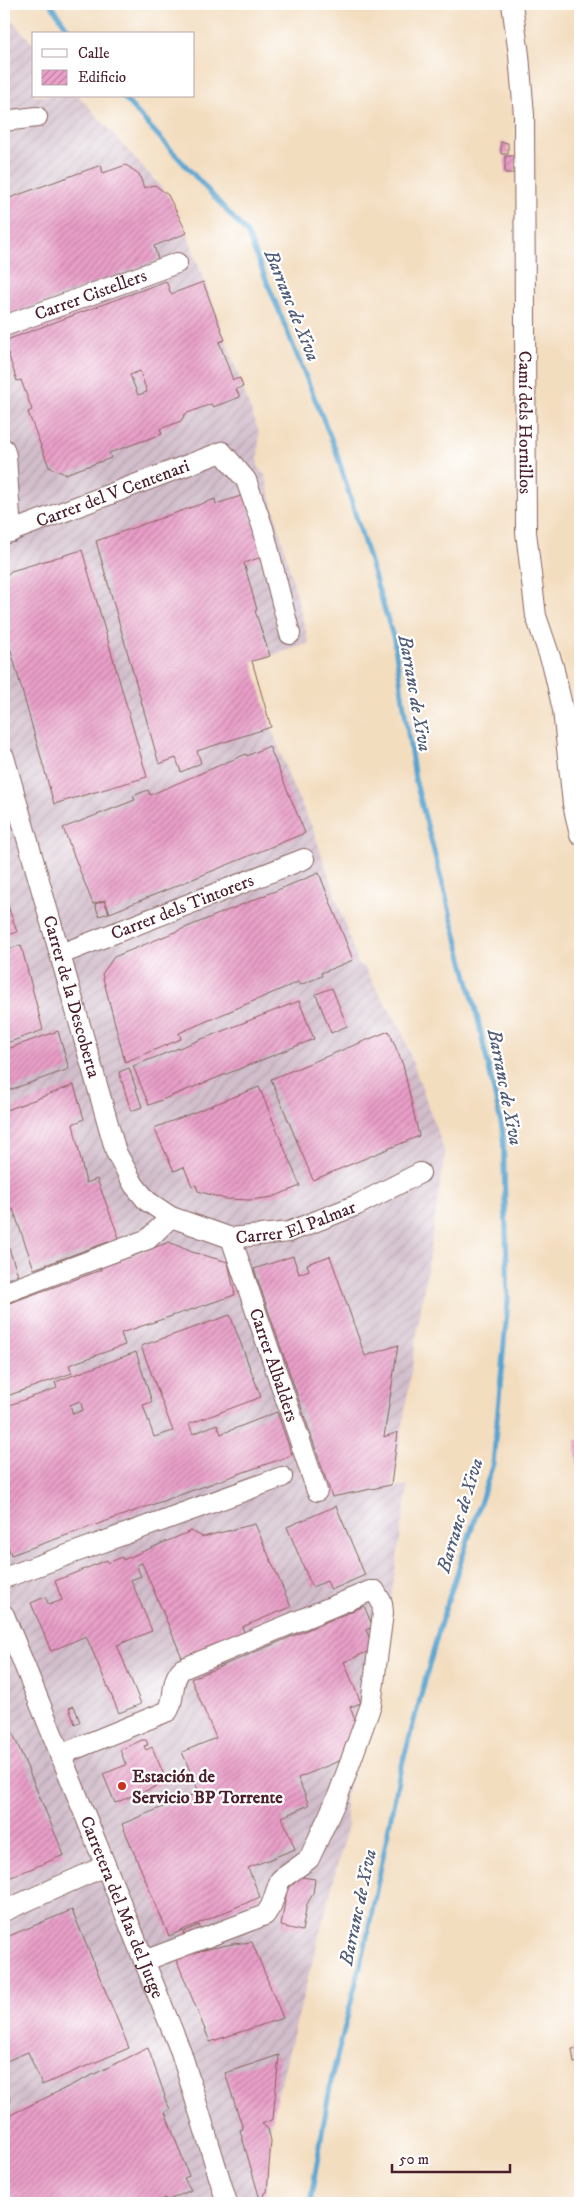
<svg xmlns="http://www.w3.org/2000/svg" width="584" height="2207" viewBox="0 0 584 2207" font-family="'IM FELL DW Pica',serif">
<defs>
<pattern id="industrial-furrows" width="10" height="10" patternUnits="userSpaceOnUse" patternTransform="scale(1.25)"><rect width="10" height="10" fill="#d1bdcb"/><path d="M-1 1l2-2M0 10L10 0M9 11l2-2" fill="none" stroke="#b5a2ae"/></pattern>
<pattern id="building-hatch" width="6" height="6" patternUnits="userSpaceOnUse" patternTransform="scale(1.25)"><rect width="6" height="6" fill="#e99fc8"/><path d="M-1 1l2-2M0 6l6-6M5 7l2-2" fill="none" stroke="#bf81a3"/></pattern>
</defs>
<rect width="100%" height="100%" fill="#fff"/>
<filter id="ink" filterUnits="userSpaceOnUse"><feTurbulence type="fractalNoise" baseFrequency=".02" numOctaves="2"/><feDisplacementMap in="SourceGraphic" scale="10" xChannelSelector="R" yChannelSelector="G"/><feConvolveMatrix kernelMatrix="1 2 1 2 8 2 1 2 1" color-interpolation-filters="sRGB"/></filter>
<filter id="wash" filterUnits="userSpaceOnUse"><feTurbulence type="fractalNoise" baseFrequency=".0096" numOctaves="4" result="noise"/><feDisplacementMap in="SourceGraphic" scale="20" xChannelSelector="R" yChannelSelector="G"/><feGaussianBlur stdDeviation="1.12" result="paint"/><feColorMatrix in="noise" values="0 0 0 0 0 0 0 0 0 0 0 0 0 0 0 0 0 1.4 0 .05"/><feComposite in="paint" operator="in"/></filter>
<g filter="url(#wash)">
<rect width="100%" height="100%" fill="#f3ddbf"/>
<path fill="url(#industrial-furrows)" d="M4,11l30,34v51h45l89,99 19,38 72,200 -1,33 7,9 44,168 -57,19 19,65 21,58 21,44 46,137h4l38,63 44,124 -52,335 15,-3 -33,221 -31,94 4,25 -84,322 -5,56h-255z"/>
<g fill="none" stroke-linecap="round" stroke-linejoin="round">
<g stroke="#58a4d0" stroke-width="5">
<path d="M51,4l20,30"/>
<path d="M122,96l125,137 88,215 59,192 21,139 61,232 27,121 5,168 -15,164 -52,158 -42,154 -34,171 -34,134 -21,122"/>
</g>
</g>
<g id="blocks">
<g fill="url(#building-hatch)" fill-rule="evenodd">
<path d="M501,142l7,1v11h-7z"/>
<path d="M505,156h11l-1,17h-10z"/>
<path d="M101,165l2,8 23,-8 13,9 5,14 11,-3 13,10 19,38 -33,13 4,13 -154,57v-116z"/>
<path d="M166,281l5,13 32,-12 22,58 -6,2 14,38 7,-2 3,9 -7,2 4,8 -27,10 -2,-3 -26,10 -4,7 -21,8 2,5 -53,19 2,5 -46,16 -16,-7 -21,-55 4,-2 -11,-30 -4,1 -13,-40zM140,371l7,21 -9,3 -8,-20z"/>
<path d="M244,495l18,62 -18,6 13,47 -2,1 15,45 -18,5 19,66 -74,24 4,12 -20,9 -5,-14 -17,6 -63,-223 119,-42 1,5z"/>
<path d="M82,550l65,227 -93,27 -50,-178v-48l7,-7z"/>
<path d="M269,746l36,87 -195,80 -5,-13 -12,4 -30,-76 72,-28 -2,-4 15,-6 2,5 96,-41 1,2z"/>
<path d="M319,873l34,87 -32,13 1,3 -22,9 -2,-3 -119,51 2,6 -56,23 -23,-88 12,-17z"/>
<path d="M4,894l13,38 -13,5z"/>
<path d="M104,901l5,12 -10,3 -4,-12z"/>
<path d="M21,945l22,85 -39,14v-93z"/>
<path d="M332,988l15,38 -16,7 -15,-39z"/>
<path d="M299,1001l15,38 -165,66 -16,-39z"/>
<path d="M58,1031l11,38 -65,23v-42z"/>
<path d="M389,1031l14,34 16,71 -106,44 -42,-101z"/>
<path d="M129,1068l13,39 -11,4 -12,-39z"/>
<path d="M74,1085l10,34 -11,5 13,59 11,-4 22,59 -85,31 -21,-60 -9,3v-101z"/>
<path d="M259,1087l41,99 -27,11 -23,3 -25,-1 -27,-8 -2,-6 -4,1 -8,-19 -10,4 -20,-43z"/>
<path d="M4,1234l14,41 -14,5z"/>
<path d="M169,1242l23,10 36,10 7,33 -114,38 4,12 -56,20 3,8 -68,24v-92l97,-35 -1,-2z"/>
<path d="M293,1256l6,18 10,-4 -2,-6 23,-8 35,100 33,-11 -14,92 14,-5 -7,53 -59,12 -78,-228z"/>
<path d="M230,1315l31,82 -72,27 4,10 24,-10 4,10 56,-22 15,43 -281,100 -7,-20v-128l53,-19 -2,-6 81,-30 16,50 -9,3 11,32 19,-6 -32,-85zM80,1401l3,9 -10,4 -3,-9z"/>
<path d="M576,1440h4v26h-3z"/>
<path d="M336,1506l29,69 -34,15 -4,-9 -15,6 -25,-60z"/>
<path d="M255,1524l36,83 -49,20 4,9 -62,26 -42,-99 -6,2 5,11 -10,4 21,51 -35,14 24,59 -22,9 -33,-77 -35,15 -20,-48 14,-6 4,8 13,-5 -7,-19 52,-21 1,3 14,-6 1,3 68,-29 12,6z"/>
<path d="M364,1606l9,21 -7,3 8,19 -30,13 17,41 -11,4 9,24 -8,25 -53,22 11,27 -27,12 13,32 -47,19 12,29 -91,39 -47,-112 77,-32 -17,-40 34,-14 -25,-59z"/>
<path d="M74,1706l6,16 -5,2 -6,-16z"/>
<path d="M4,1712l60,143 -60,25z"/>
<path d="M142,1740h4l2,5 -4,1 2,4 6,-3 15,35 -52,21 -12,-29 23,-9 -6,-15z"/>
<path d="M295,1876l20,3 -2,15 -6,10 -5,27 -21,-5 7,-43 6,1z"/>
<path d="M72,1910l57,138 -87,37 -14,-33 -24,10v-124z"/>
<path d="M199,1925l2,5 -16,7 -2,-5z"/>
<path d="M252,1942l31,76 -73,24 -35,-86 57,-12z"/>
<path d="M148,2048l17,48 -1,1 6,12 -5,3 24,64 -5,2 7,12 -24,11 -2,-3 -11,5h-150v-85z"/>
<path d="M580,2048v14l-6,1 -2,-14z"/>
<path d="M279,2055l-6,64 -11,5 6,5 3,12 -4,51 -2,1 -2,10h-2l-21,-73 3,-1 -18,-56z"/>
<path d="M4,2084l7,18 -7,3z"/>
</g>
</g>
</g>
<g filter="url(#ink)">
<use href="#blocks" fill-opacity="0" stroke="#85625f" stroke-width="1"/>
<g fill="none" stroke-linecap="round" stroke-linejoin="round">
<defs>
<g id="minor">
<path id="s1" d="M512,4l7,51 5,60 2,417 10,84 17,50 10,44 10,94 7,31"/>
<path d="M4,121l33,-4"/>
<path id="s2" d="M4,326l173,-63"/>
<path d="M4,449l2,7 5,76"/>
<path id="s3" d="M4,534l218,-82 24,28 17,48 27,106"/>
<path id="s4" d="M4,757l112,395 18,33 13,16 24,16"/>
<path id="s5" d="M61,954l243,-95"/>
<path id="s6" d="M231,1238l86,253"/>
<path id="s7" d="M4,1293l144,-54 23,-22 60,21 58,-6 68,-27 63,-32"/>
<path d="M4,1578l278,-101"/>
<path id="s8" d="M4,1615l177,437 46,151"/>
<path d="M60,1755l108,-44c8,-13 2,-31 14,-42l188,-78h5l7,12 1,10 -12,92 -33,91 -29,63 -29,21 -9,26 -6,9 -121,46"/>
<path d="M4,1911l101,-45"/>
</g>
</defs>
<use href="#minor" stroke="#85625f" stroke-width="22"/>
<use href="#minor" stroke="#fff" stroke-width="20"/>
</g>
</g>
<circle fill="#c8321e" stroke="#fff" stroke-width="2" cx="122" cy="1786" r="5"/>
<g text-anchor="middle" stroke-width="4.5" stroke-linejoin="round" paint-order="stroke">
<g font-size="18" fill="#4a1f2b" stroke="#fff">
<text dy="6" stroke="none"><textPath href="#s2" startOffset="92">Carrer Cistellers</textPath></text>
<text dy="6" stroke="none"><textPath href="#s1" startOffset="419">Camí dels Hornillos</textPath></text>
<text dy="6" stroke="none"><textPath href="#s3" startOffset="116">Carrer del V Centenari</textPath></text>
<text dy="6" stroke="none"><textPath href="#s5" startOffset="130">Carrer dels Tintorers</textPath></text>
<text dy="6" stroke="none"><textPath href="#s4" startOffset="249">Carrer de la Descoberta</textPath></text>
<text dy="6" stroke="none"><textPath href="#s7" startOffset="316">Carrer El Palmar</textPath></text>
<text dy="6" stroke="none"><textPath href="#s6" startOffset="134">Carrer Albalders</textPath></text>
<text dy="6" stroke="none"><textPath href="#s8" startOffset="315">Carretera del Mas del Jutge</textPath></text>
</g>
<g font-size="18" font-weight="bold" fill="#4a1f2b" stroke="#fff" text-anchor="start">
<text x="132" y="1782">Estación de<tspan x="132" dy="21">Servicio BP Torrente</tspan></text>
</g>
<g font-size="19" font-style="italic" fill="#505b75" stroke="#fff">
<text transform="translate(293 305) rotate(68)" y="7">Barranc de Xiva</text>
<text transform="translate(416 693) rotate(80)" y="7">Barranc de Xiva</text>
<text transform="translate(506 1087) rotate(79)" y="7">Barranc de Xiva</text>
<text transform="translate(459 1515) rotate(-73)" y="7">Barranc de Xiva</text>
<text transform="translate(357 1907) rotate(-78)" y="7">Barranc de Xiva</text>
</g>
</g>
<rect width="584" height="2207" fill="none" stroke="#fff" stroke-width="20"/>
<rect x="32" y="32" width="162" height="65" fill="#ffffff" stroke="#b7a5aa"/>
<rect x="42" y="49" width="25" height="8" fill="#ffffff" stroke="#b7a5aa"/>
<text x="78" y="58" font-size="15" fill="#4a1f2b">Calle</text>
<rect x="42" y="70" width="25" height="15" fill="url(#building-hatch)" stroke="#b7a5aa"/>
<text x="78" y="82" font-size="15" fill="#4a1f2b">Edificio</text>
<path d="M392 2164v8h118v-8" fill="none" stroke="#4a1f2b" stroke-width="2.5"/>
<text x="399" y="2164" font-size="15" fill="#4a1f2b" stroke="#ffffff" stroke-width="4" paint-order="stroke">50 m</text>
</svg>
